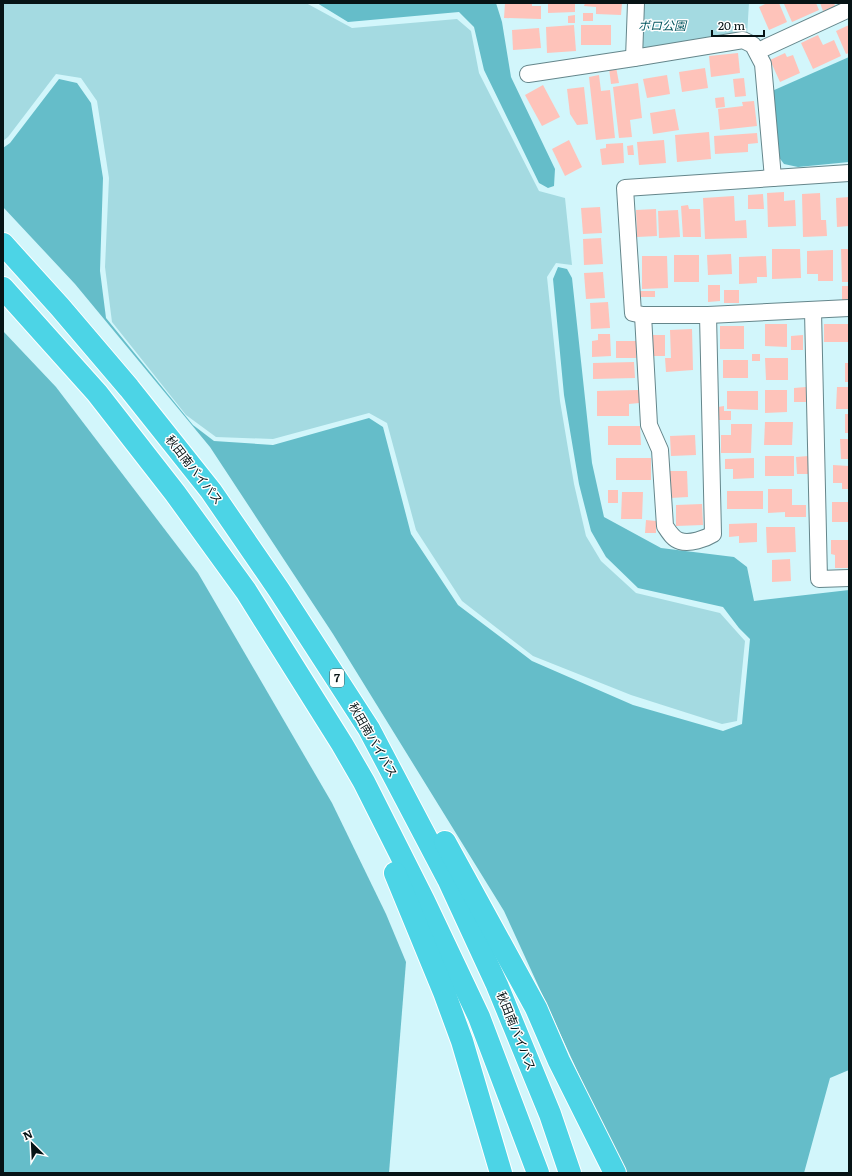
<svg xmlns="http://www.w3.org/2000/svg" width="852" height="1176" viewBox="0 0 852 1176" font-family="Literata,'Noto Sans JP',serif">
<rect width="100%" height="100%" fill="#d2f6fb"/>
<g fill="#a4dae1">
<path d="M3,3h303l46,25 105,-9 14,12 8,42 60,118 26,7 7,67 -16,-2 -9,14 13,124 14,83 12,52 15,25 35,32 84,20 25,28 -8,80 -15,3 -91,-29 -98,-39 -71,-55 -46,-71 -29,-107 -18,-10 -96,26 -57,-2 -30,-22 -74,-93 -7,-55 4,-89 -12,-77 -16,-23 -25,-4 -48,63 -5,4z"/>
<path d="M639,3h110l-2,33 -102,15 -7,-7z"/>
</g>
<g fill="#65bdc9">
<path d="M317,3h179l6,19 9,55 44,92 -1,17 -6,2 -9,-5 -55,-113 -10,-43 -15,-15 -111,10z"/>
<path d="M849,57v105l-51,5 -14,-3 -6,-8 -6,-65z"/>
<path d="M59,79l18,4 14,20 12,75 -3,93 6,47 87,107 21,16 59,4 96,-27 14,9 28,107 47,71 74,56 101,44 90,26 19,-7 8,-85 -11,-11 -16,-21 -85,-19 -32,-31 -15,-26 -12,-47 -15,-89 -11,-116 5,-12 9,2 5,9 20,185 12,54 57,31 73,9 13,10 7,34 95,-11v480l-19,8 -26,95h-180l-120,-262 -171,-277 -123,-187 -135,-163 -72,-77v-59l7,-5z"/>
<path d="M3,331l53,56 142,186 134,230 54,111 20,48 -17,211h-386z"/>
</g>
<g fill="#fec3ba">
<path d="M505,3h27v3h9v13l-37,-1z"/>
<path d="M548,3h27v9l-27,1z"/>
<path d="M585,3h37l-1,12 -25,-1v-7l-12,-1z"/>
<path d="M767,3h12l8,19 -18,8 -10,-23z"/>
<path d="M786,3h30l3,7 -27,12 -8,-18z"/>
<path d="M820,3h14l1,3 -12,5z"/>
<rect x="583" y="13" width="10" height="8"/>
<path d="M575,15v8h-7v-7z"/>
<path d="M574,25l2,26 -29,2 -1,-26z"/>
<rect x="581" y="25" width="30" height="20"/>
<path d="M849,25v28l-3,1 -10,-23z"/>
<path d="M539,28l2,20 -28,2 -1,-20z"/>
<path d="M818,35l5,10 11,-5 7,16 -28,13 -12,-26z"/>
<path d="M738,53l2,20 -29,4 -2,-21z"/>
<path d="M785,53l2,4 6,-2 7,18 -20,9 -10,-22z"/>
<path d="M616,67l3,16 -8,1 -2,-16z"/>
<path d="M705,68l3,20 -26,4 -3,-20z"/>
<path d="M599,75l2,16 9,-1 5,48 -19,2 -7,-63z"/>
<path d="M667,75l3,19 -23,4 -4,-19z"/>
<path d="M744,78l2,18 -11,1 -2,-18z"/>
<path d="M638,83l4,35 -12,2 2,17 -13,1 -6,-51z"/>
<path d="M543,85l17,32 -18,9 -17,-31z"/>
<path d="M584,87l4,37 -11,1 -7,-11 -3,-25z"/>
<path d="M724,97l1,10 -9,1 -1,-10z"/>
<path d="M754,101l3,25 -37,4 -2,-21 25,-3 -1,-4z"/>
<path d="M675,109l4,21 -26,4 -3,-21z"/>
<path d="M709,132l2,27 -34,3 -2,-27z"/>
<path d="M757,133l1,10 -10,1v8l-33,2 -1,-18z"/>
<path d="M569,140l13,27 -17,9 -13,-27z"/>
<path d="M664,140l2,23 -27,2 -2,-23z"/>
<path d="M623,143l1,20 -22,2 -2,-16 6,-1v-4z"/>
<path d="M633,145l1,10h-6l-1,-9z"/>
<path d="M784,192v9l11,-1 1,26 -28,1 -1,-34z"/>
<path d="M820,193l1,27h5l1,16 -24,1 -1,-43z"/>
<path d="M763,194l1,15h-16v-14z"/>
<path d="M734,196l1,25 11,-1 1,18 -42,1 -2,-41z"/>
<path d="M849,197v29l-12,1 -1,-29z"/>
<path d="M688,205l1,4h11l1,28h-18l-2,-31z"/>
<path d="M600,207l2,26 -19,1 -2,-26z"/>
<path d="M656,209l1,27 -20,1 -1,-27z"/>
<path d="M678,210l2,27 -21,1 -1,-27z"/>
<path d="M601,238l2,26 -19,1 -1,-26z"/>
<path d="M772,249h28l1,29 -29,1z"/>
<path d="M841,249h8v33h-7z"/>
<path d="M833,250v31h-15v-7h-11v-23z"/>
<path d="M731,254l1,20 -24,1 -1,-20z"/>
<rect x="674" y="255" width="25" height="27"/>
<path d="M642,256h25l1,32 -26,1z"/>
<path d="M766,256l1,21h-10v6l-18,1v-27z"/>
<path d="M603,272l2,26 -19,1 -2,-26z"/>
<path d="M708,285h12v16l-12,1z"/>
<rect x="842" y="286" width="7" height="14"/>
<rect x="724" y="290" width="15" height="13"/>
<rect x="640" y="291" width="15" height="6"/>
<path d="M608,302l2,26 -19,1 -1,-26z"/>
<path d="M765,324h22v23l-22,-1z"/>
<rect x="824" y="324" width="25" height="18"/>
<rect x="720" y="326" width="24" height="23"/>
<path d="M692,329l1,41 -27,2 -1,-14h6l-1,-28z"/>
<path d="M598,334h12l1,22 -19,1v-16l6,-1z"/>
<rect x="652" y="335" width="13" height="21"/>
<path d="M803,335v15h-12v-14z"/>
<rect x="616" y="341" width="20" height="17"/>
<rect x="752" y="354" width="8" height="7"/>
<path d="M765,358h23v22h-22z"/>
<rect x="723" y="360" width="25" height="18"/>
<path d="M634,362l1,16 -42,1v-16z"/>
<rect x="845" y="363" width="4" height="19"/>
<path d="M806,387v15h-12v-14z"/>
<path d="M837,387h12v22h-13z"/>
<path d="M639,390v13l-10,1v12h-32v-25z"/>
<path d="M765,390h22v22l-22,1z"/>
<path d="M727,391h31v19l-31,-1z"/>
<path d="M724,406v5h7v9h-13v-13z"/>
<rect x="845" y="414" width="4" height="19"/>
<path d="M765,422h28l-1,23h-28z"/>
<path d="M731,424h21l-1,29h-30v-18h10z"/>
<path d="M608,426h32l1,19h-33z"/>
<path d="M695,435l1,20 -25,1 -1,-20z"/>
<path d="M840,439h9v20h-8z"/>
<rect x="765" y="456" width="29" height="20"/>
<path d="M808,456v18h-11l-1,-17z"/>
<rect x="616" y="458" width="35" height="22"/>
<path d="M754,458v20l-21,1v-10h-8v-10z"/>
<path d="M833,465l16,1v23h-7v-6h-9z"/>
<path d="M670,471h17l1,26 -18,1z"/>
<path d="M768,489h24v16h14v12h-21v-5l-17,1z"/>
<rect x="608" y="490" width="10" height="13"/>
<rect x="727" y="491" width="36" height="18"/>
<path d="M622,492h21l-1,27h-21z"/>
<rect x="832" y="502" width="17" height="20"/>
<path d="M702,504l1,21 -27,1v-21z"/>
<path d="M646,520l10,1v12h-11z"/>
<path d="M757,523v19l-18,1v-7l-10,1v-13z"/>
<path d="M766,527h29l1,25 -29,1z"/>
<path d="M831,540h18v28h-14v-13l-4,-1z"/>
<path d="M790,559l1,22 -19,1v-22z"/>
</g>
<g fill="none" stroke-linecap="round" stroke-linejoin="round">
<defs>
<g id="street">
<path d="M636,3l-2,55 109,-18 10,5 10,19 10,114"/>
<path d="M758,51l91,-42"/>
<path d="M528,74l106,-16"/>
<path d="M849,173l-224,15 8,125 10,2h65l141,-7"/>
<path d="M813,311l6,268 30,-1"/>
<path d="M643,315l6,110 11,25 5,76c4,6 8,13 15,15 10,3 25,-2 33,-7l-5,-219"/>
</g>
<g id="highway">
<path d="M3,244l57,63 69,81 82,103 68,99 90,139 79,150 49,106 53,129 20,59"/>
<path d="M3,288l94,105 78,100 71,98 96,153 22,38 60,119 55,116 59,156"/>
<path d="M445,842l91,166 23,53 56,112"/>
<path d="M395,873l49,119 18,49 39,132"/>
</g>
</defs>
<use href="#street" stroke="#65868b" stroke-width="18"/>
<use href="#highway" stroke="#fff" stroke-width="24"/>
<use href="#street" stroke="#fff" stroke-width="16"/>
<use href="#highway" stroke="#4cd4e6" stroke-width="22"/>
</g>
<g text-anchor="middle" stroke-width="3" stroke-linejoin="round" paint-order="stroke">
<rect fill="#fff" stroke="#515a5b" stroke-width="1" x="330" y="669" width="14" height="18" rx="3"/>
<g font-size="11" font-weight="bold" fill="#061315">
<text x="337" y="682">7</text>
</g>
<g font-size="12" font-style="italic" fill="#055760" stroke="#fff">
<text x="662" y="30">ボロ公園</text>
</g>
<g font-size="12" fill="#061315" stroke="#fff">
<text transform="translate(194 470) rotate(52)" y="4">秋田南バイパス</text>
<text transform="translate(373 740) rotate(60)" y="4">秋田南バイパス</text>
<text transform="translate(516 1031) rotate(68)" y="4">秋田南バイパス</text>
</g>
</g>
<rect width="852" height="1176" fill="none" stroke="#061315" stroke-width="8"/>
<g transform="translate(32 1144) rotate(336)" stroke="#ffffff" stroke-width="3" paint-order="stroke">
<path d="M0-3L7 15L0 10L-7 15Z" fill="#061315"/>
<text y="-6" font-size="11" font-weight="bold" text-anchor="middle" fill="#061315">N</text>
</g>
<path d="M712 30v6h52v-6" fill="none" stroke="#061315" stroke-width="2"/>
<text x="718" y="30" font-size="12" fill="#061315" stroke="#ffffff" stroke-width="3" paint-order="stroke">20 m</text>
</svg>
